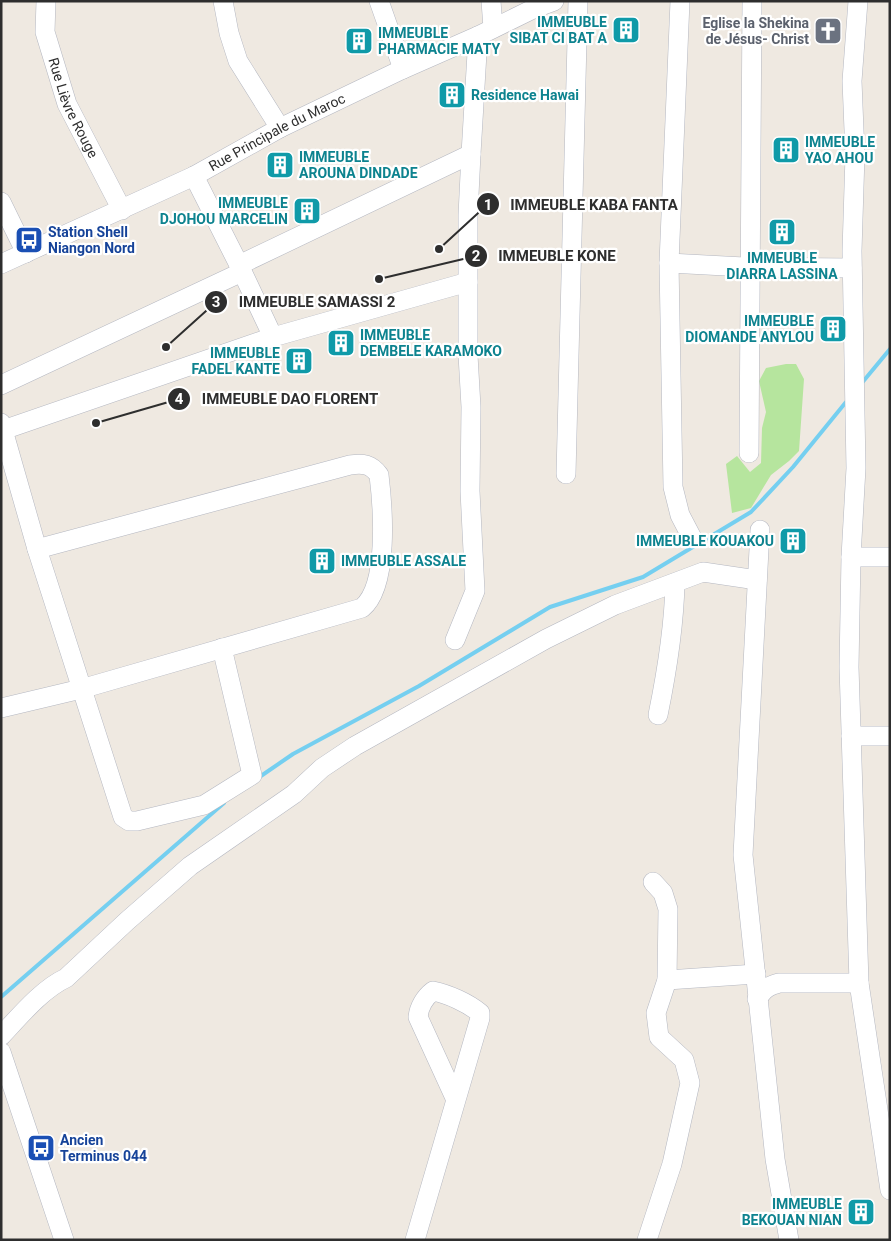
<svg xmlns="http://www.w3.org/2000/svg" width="891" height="1241" viewBox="0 0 891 1241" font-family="Roboto,sans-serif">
<rect width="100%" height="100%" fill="#efe9e1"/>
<path fill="#b6e59e" d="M786,364h10l8,15 -5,72 -10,10 -18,14 -20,33 -19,5 -6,-49 11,-8 13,16 11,-9 1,-35 4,-16 -7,-31 7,-13z"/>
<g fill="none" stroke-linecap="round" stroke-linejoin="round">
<g stroke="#75cff0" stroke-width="4">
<path d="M861,384l29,-35"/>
<path d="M258,778l35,-24 126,-68 131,-79 93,-30 108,-65 42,-45 53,-65"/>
<path d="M1,997l223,-194"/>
</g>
<defs>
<g id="minor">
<path id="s1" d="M46,1l-1,31 22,72 55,106"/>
<path d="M223,1l6,32 9,28 42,67"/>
<path d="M379,1l24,68"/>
<path d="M491,1l2,27"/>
<path d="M680,1l-11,262 4,224 7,28 12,23"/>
<path d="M1,202l25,51"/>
<path d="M669,263l75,4 108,1"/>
<path id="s2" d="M1,264l193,-88 86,-48 123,-59 75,-33 57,-28 19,-7"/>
<path d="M239,265l232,-111 7,-118"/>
<path d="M273,337l195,-55"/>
<path d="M1,385l241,-113"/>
<path d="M1,423l36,126 86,268 6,4h8l67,-16 48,-30 -30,-127"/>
<path d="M3,430l270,-93 -34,-72 -45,-89"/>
<path d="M749,453l3,-452"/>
<path d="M566,474l12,-473"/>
<path d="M760,530l-17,325 32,304 14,81"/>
<path d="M851,557h39"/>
<path d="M455,640l20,-49 -5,-100 1,-84 -3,-52v-140l3,-61"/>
<path d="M1,708l80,-19 281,-81c27,-22 21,-100 17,-133 -8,-11 -16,-12 -29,-10l-313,84"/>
<path d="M658,715c9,-44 16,-87 17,-132"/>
<path d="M851,736h39"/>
<path d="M667,980l89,-6"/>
<path d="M859,983l31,207"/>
<path d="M757,999c7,-10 11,-13 22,-16h80l-10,-316 2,-110 5,-89 -4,-217 3,-96 -3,-74 6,-80"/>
<path d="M1,1036c18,-19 41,-47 65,-58l61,-57 63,-55 104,-72 28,-26 33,-22 191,-107 69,-34 88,-33 54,8"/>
<path d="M1,1052l63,188"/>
<path d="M415,1240l65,-222v-5c-12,-10 -32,-19 -47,-22 -8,6 -14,16 -15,26l38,83"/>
<path d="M647,1240l25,-76 18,-81 -6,-23 -25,-23 -3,-24 11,-33 1,-71 -5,-16 -10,-11"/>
</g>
</defs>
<use href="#minor" stroke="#b4b7c1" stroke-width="20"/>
<use href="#minor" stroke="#fff" stroke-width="19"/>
</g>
<defs>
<symbol id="building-square" viewBox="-11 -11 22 22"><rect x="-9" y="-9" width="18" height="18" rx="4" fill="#0f9aa8" stroke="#fff"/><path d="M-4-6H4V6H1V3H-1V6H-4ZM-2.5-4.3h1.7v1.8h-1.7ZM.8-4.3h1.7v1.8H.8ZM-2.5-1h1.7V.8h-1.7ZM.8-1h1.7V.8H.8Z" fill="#fff"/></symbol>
<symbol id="church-square" viewBox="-11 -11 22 22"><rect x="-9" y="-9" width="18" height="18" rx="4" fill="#6b7280" stroke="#fff"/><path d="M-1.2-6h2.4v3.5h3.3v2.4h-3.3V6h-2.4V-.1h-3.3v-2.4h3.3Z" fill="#fff"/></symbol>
<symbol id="bus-square" viewBox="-11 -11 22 22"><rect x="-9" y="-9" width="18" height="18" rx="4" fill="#1a4fb4" stroke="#fff"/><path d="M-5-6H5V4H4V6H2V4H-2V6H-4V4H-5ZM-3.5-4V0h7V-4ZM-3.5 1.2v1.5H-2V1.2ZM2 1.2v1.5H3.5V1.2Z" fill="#fff"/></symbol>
</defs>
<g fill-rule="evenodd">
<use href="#building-square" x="610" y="14" width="32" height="32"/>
<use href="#church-square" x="812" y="15" width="32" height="32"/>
<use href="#building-square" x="343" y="25" width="32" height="32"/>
<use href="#building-square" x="436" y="79" width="32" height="32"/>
<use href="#building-square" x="770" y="134" width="32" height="32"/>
<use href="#building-square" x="264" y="149" width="32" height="32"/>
<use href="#building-square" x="291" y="195" width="32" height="32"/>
<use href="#building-square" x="766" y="216" width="32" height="32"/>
<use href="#bus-square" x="13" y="224" width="32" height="32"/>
<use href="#building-square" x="817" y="313" width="32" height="32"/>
<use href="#building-square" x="325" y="327" width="32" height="32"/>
<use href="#building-square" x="283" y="345" width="32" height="32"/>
<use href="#building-square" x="777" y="525" width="32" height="32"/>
<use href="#building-square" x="306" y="545" width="32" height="32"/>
<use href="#bus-square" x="25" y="1132" width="32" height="32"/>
<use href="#building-square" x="845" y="1196" width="32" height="32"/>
</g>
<g text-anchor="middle" stroke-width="4.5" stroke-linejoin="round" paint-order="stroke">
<g font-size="14" font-weight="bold" fill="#0d838f" stroke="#fff" text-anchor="end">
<text x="607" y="27">IMMEUBLE<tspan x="607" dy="16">SIBAT CI BAT A</tspan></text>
<text x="378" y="38" text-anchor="start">IMMEUBLE<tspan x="378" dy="16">PHARMACIE MATY</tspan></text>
<text x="471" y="100" text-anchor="start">Residence Hawai</text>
<text x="805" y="147" text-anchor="start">IMMEUBLE<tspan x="805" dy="16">YAO AHOU</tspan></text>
<text x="299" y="162" text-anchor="start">IMMEUBLE<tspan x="299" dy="16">AROUNA DINDADE</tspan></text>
<text x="288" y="208">IMMEUBLE<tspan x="288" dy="16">DJOHOU MARCELIN</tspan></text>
<text x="782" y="263" text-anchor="middle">IMMEUBLE<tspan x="782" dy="16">DIARRA LASSINA</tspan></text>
<text x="814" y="326">IMMEUBLE<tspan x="814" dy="16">DIOMANDE ANYLOU</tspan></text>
<text x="360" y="340" text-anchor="start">IMMEUBLE<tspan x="360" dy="16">DEMBELE KARAMOKO</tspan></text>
<text x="280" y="358">IMMEUBLE<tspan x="280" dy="16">FADEL KANTE</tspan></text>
<text x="774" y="546">IMMEUBLE KOUAKOU</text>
<text x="341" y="566" text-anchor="start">IMMEUBLE ASSALE</text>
<text x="842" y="1209">IMMEUBLE<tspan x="842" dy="16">BEKOUAN NIAN</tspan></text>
</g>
<g font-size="14" font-weight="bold" fill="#5b616d" stroke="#fff" text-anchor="end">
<text x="809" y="28">Eglise la Shekina<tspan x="809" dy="16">de Jésus- Christ</tspan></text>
</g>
<g font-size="14" fill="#2e2e2e" stroke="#fff">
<text dy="5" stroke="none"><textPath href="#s1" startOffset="112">Rue Lièvre Rouge</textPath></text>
<text dy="5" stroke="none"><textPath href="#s2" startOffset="306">Rue Principale du Maroc</textPath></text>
</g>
<g font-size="14" font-weight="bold" fill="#164399" stroke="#fff" text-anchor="start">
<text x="48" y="237">Station Shell<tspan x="48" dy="16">Niangon Nord</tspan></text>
<text x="60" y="1145">Ancien<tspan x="60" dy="16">Terminus 044</tspan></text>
</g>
</g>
<path fill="none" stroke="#2e2e2e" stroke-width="2" d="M439 249L488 204M379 279L476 256M166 347L216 302M96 423L179 399"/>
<g fill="#2e2e2e" stroke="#fff" stroke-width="2">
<circle cx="439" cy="249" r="5"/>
<circle cx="379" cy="279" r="5"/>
<circle cx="166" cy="347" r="5"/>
<circle cx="96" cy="423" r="5"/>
<circle cx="488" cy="204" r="12"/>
<circle cx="476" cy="256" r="12"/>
<circle cx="216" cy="302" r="12"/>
<circle cx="179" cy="399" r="12"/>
</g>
<g font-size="15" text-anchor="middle" font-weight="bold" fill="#fff">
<text x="488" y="210">1</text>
<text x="476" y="261">2</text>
<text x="216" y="307">3</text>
<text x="179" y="404">4</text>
</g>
<g font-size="15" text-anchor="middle" font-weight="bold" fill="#2e2e2e" stroke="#fff" stroke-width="4.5" stroke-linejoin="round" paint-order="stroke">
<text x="594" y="210">IMMEUBLE KABA FANTA</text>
<text x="557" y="261">IMMEUBLE KONE</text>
<text x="317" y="307">IMMEUBLE SAMASSI 2</text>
<text x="290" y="404">IMMEUBLE DAO FLORENT</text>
</g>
<rect width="891" height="1241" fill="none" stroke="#2e2e2e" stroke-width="5"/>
</svg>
